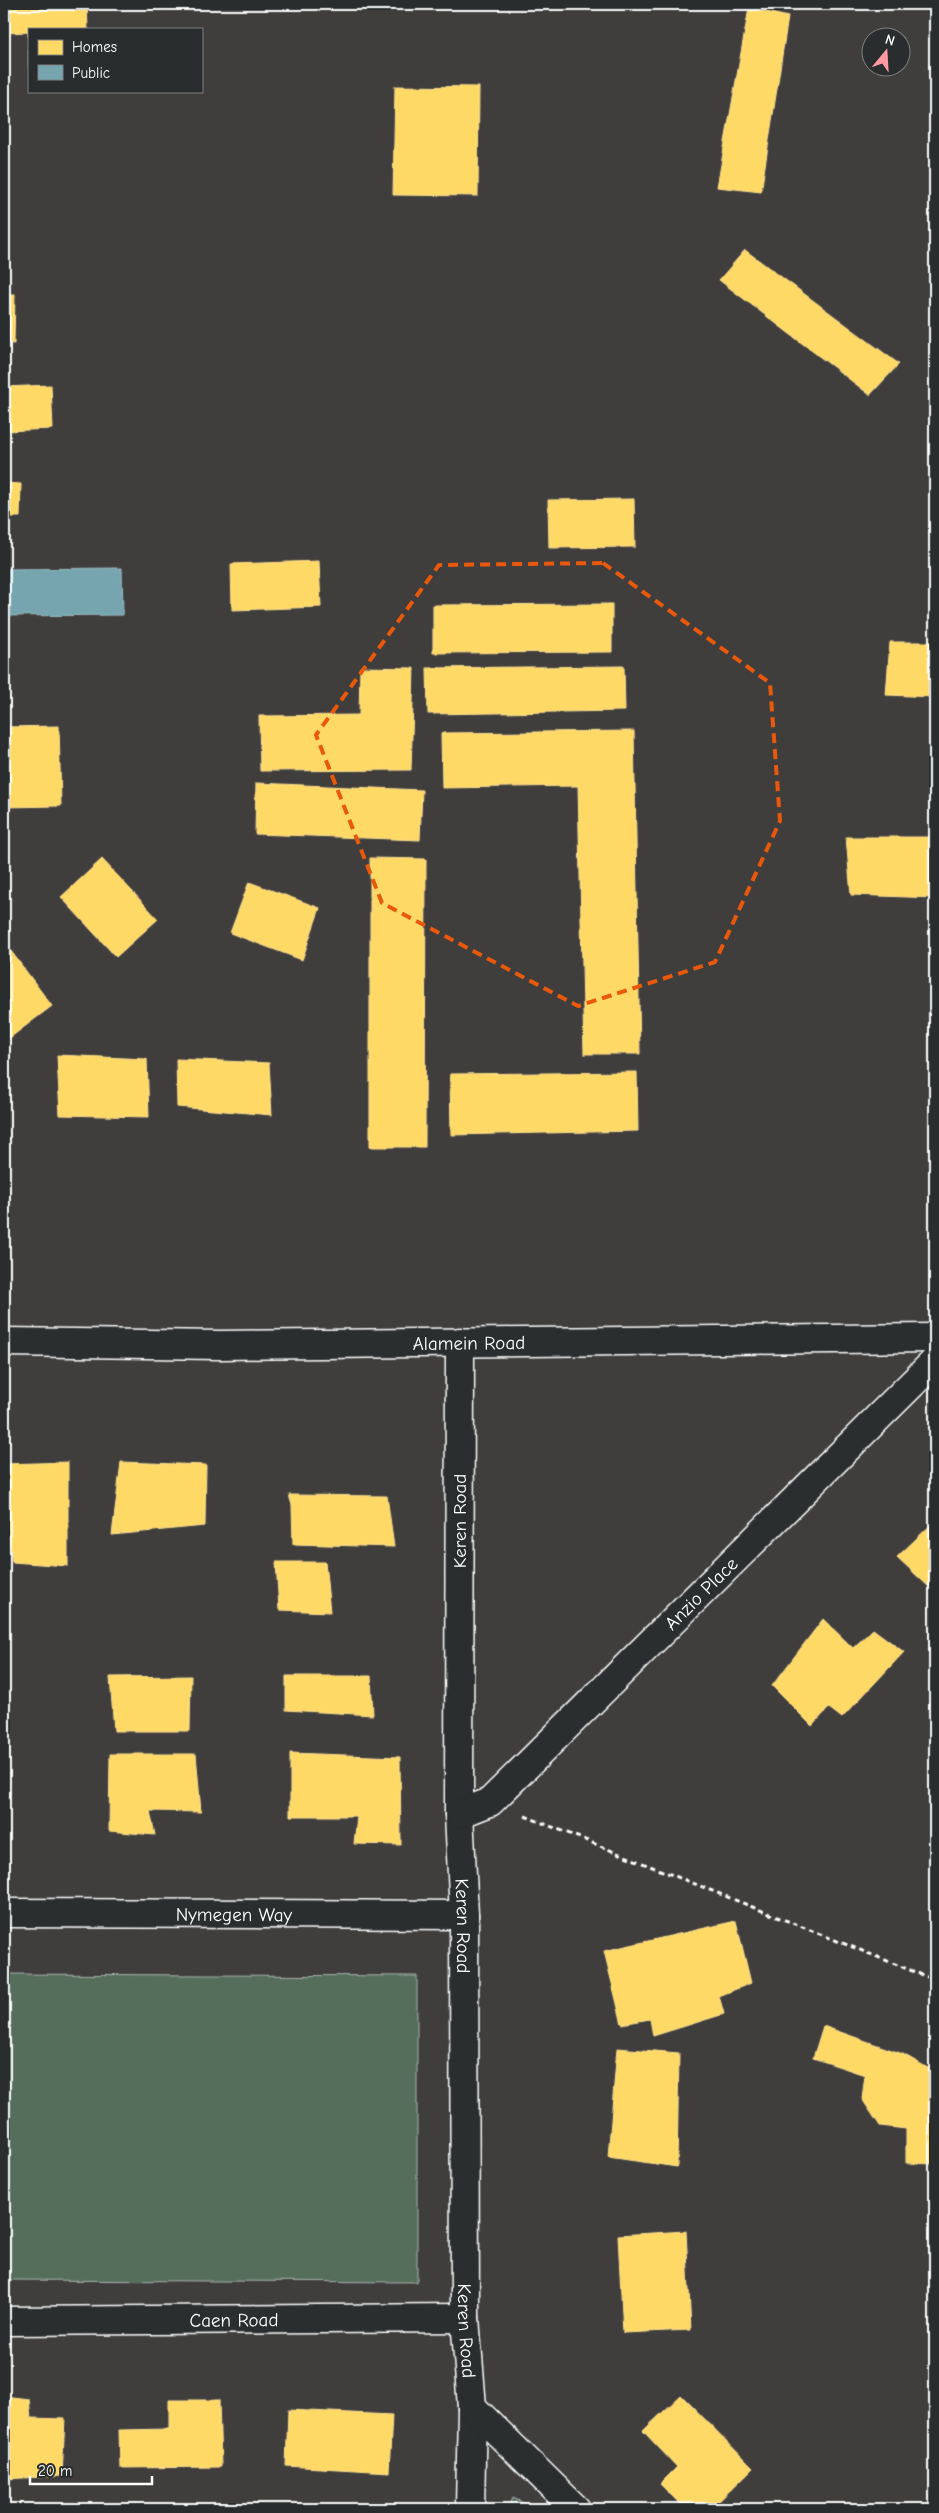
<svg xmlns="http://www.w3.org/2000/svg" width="939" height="2513" viewBox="0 0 939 2513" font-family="'Comic Neue',sans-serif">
<rect width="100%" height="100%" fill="#403d3d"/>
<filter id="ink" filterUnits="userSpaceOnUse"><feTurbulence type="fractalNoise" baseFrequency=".02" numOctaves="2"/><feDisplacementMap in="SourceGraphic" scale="10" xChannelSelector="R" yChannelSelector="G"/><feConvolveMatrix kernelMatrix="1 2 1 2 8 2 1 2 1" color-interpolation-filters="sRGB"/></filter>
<g filter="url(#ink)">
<g fill="#556e5c" stroke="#aab6ae">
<path d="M4,1974l413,2v306l-413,-2z"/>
<path d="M513,2498l24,11h-29z"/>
</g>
<g fill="#ffd966" stroke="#ffe494">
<path d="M4,4h83l1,25h-59v38l-1,-35 -24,1z"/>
<path d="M749,8l39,9 -27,175 -44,-5z"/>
<path d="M395,86l84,1 -1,109 -85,-1z"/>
<path d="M745,250l154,114 -29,31 -151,-115z"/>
<path d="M4,294h11l-1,50 -10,-1z"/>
<path d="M51,385l2,44 -49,2v-44z"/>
<path d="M4,483l17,1 -1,33h-16z"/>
<path d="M634,499l1,48 -86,1 -1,-48z"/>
<path d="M319,561l2,46 -89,3 -1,-46z"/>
<path d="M612,604v48l-179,1v-48z"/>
<path d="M890,642h45v55l-49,-2z"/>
<path d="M624,666l1,45 -197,3 -1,-46z"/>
<path d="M360,667l54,1 -3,102 -151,1 -1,-55 100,-1z"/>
<path d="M59,726l2,80 -57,1v-80z"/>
<path d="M634,731l6,323h-56l-6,-268 -136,2 -1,-55z"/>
<path d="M256,783l166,7 -2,50 -165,-6z"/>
<path d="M846,837h89v61l-84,-3z"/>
<path d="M370,858l56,1 -1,288h-55z"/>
<path d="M102,859l56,60 -42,38 -55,-60z"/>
<path d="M249,882l71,26 -18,52 -72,-27z"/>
<path d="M5,943l47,63 -45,34 -3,-4z"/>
<path d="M57,1055l90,4 2,58 -89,-2z"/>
<path d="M176,1059l93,4 3,52 -95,-8z"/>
<path d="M637,1072l1,59 -187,4 -1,-61z"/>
<path d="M68,1462v104l-56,-4 -4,-33 -4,-1v-64z"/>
<path d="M121,1462l85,3 -1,61 -93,9z"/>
<path d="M289,1495l98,1 7,51 -101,-3 -1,-39z"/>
<path d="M935,1521v60l-6,6 -32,-30z"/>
<path d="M276,1562h49l5,50 -51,-2z"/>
<path d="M823,1619l30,29 20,-19 31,23 -62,66 -13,-10 -17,18 -40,-40z"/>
<path d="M191,1676l-1,55h-76l-4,-54z"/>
<path d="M286,1676h85l2,39 -87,-5z"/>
<path d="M290,1753l110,4 1,88 -47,-1 3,-28h-67z"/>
<path d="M110,1754h86l5,58 -51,-1 5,24 -46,-4z"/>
<path d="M736,1921l15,62 -32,13 5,18 -71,22 -3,-17 -28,5 -18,-73z"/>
<path d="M823,2026l80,28 32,18v92l-29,-1v-34l-26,-3 -18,-27 3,-24 -52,-17z"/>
<path d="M617,2048l62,5 -2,114 -69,-10z"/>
<path d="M686,2231l5,99 -68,3 -5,-98z"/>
<path d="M681,2395l72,73 -42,41h-26l-25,-25 17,-17 -34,-36z"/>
<path d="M4,2396l25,3 2,19 34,1 -3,57 -58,3z"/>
<path d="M169,2400h50l2,67 -101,1 -1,-38 50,-1z"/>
<path d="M288,2410l104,5 -3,57 -103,-6z"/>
<path d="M93,2507l50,2h-51z"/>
</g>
<path fill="#76a5af" stroke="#9fc0c7" d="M122,568l1,47 -119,1v-47z"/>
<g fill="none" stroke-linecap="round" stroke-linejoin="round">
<defs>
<g id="minor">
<path id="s1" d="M4,1342l216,3 715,-7"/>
<path id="s2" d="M460,1342l-1,472 5,101 1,403 7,89 -2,102"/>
<path id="s3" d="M459,1814l31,-12 445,-441"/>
<path id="s4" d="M4,1913l460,2"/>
<path id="s5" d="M4,2321l461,-3"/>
<path d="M472,2407l104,102"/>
</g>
</defs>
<use href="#minor" stroke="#fff" stroke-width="31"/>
<path stroke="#fff" stroke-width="3" stroke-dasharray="5 4" stroke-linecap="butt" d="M525,1816l410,164"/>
<use href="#minor" stroke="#2a2d2e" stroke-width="28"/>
</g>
</g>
<path fill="none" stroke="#e8590c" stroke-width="4" stroke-dasharray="10 6" stroke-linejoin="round" d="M603,563l167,120 10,138 -65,141 -137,44 -196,-103 -66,-168 123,-170z"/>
<g text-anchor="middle" stroke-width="5" stroke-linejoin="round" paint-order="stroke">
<g font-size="19" fill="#fff" stroke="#2a2d2e">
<text dy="7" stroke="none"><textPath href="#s1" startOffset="465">Alamein Road</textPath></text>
<text transform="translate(459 1521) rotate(-90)" y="7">Keren Road</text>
<text dy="7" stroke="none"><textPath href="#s3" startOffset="330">Anzio Place</textPath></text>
<text dy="7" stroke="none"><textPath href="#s4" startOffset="230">Nymegen Way</textPath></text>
<text dy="7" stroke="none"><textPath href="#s2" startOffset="584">Keren Road</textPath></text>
<text dy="7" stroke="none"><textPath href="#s5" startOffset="230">Caen Road</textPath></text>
<text dy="7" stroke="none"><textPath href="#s2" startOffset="989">Keren Road</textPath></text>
</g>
</g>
<rect width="939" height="2513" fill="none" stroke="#2a2d2e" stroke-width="20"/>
<rect x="10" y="10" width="919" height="2493" fill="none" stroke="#fff" stroke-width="2" filter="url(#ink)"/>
<rect x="28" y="28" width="175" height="65" fill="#2a2d2e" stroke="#7f8182"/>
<rect x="38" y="40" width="25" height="15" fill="#ffd966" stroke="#7f8182"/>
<text x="72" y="52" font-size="15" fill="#ffffff">Homes</text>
<rect x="38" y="65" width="25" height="15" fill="#76a5af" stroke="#7f8182"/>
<text x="72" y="78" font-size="15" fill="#ffffff">Public</text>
<g transform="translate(886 52) rotate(18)"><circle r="24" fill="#2a2d2e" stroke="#7f8182"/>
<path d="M0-4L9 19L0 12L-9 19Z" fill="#ff9aa2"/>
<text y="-8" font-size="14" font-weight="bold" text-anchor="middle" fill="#ffffff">N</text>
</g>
<path d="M30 2476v8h122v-8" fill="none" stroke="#ffffff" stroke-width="2.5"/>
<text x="38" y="2476" font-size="15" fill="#ffffff" stroke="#2a2d2e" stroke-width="4" paint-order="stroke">20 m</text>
</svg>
